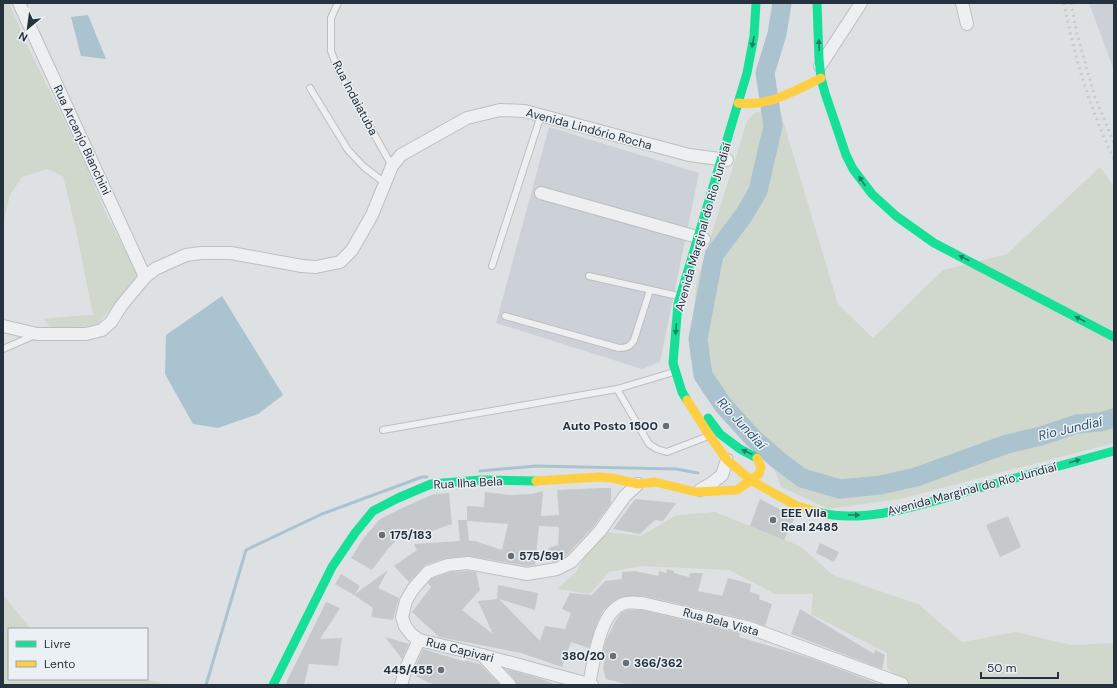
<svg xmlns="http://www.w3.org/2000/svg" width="1117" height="688" viewBox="0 0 1117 688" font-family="'DM Sans',sans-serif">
<rect width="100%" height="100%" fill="#dee1e3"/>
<g fill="#cbd1d7">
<path d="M1089,3h25v67z"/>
<path d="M549,127l150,46 -39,189 -18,7 -146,-46z"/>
</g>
<g fill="#d0d8ce">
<path d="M3,3h6l20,46 58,118 18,45 32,61 -3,8 -38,45 -46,2 -6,-9 29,-3 20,-1 -17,-85 -13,-54 -16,-7 -25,8 -12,18 -7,29z"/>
<path d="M779,107l59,197 35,34 70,-68 64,-16 93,-87 14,19v257l-214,56 -71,10 -48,-22 -8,-21 -71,-74 -12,-35 6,-73 51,-163 7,-8z"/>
<path d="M715,512l85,34 33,29 85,29 44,38 54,-10 55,13 43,-2v42h-209l-18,-18v-14l-76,-39 2,-20h-38l-46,-24 -89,-4 -31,6 -19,22 -33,-5 19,-17 24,-41 41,5 36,-21z"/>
<path d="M3,595l28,34h-22v50h127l24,3 1,3h-158z"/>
</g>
<g fill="#abc2cf">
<path d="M88,15l18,44 -25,-3 -10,-39z"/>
<path d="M222,296l61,99 -25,19 -40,14 -25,-4 -28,-50 1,-39z"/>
</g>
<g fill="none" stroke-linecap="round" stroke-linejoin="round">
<g stroke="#abc2cf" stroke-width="3">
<path d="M480,471l56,-5 140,3 22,4"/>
<path d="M788,478h14"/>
<path d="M206,685l40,-135 76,-36 100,-37h5"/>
</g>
<path stroke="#abc2cf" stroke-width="19" d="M782,3l-5,31 -12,39 8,53 -15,65 -14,24 -30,40 -16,84 5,36 20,30 30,33 25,22 24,18 38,11 41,-4 35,-8 91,-33 34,-8 36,-12 23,-2 14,-4"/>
</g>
<g fill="#c6c9cc" fill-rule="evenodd">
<path d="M600,488h11v15l-17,23 -28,30 -11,6h-3l-4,-14 10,-3 1,-18 -18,-1v-2v2h-2l-4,39 -8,1 -58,-10 -22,2 -22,7 -16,17 -15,-16 23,-16 -3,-6 46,-3 -2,-21h9v-14l17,1 1,-15 25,3 22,-1 11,-3 -2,25 18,-1 -2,-25zM467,521l41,3 -6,26 -27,-9h-6z"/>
<path d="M449,493l3,31 -40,14 -5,-9 -20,21 -15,20 -21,-12 12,-19 17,-20 22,-11 32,-14z"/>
<path d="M635,499l41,4 -13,18 -8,-1 -15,14 -27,-5z"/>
<path d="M760,499l35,18 -11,23 -34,-14z"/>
<path d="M1008,516l13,31 -21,10 -14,-32z"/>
<path d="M820,543l19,9 -5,10 -18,-9z"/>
<path d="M667,569l7,2v2l15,4 1,-4h13l-5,18 24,5 6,-18 23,6 -1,8 10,3 -1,4 13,5 -7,22 -16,-6 -105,-24h-19l-12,5 -10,10 -6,12 -8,25 -18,-6 -9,25 -41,-14 -82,-16 -27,-25 19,-25 -3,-4 4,-5 18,-6 18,-1 8,1 4,18 -18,20 31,24 -15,-33 19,-2 1,-14 40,8 -3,17 -36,-11 41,42 5,-15 20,3 6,-16 -9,-4 8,-16 22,2 13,-14 17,-2v-7l13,-1 23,5 1,-5 7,2z"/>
<path d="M388,570l-10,18 21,10 -6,22 -22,-3 2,-9 -19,-13z"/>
<path d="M341,574l19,12 -6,9 -19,-11z"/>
<path d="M326,602l14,6 -20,31 22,-1 -4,28 -29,-2 -5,21h-19z"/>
<path d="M800,609l74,45 1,-4 10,5 -3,14 -91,-35z"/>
<path d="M628,610h13l99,23 -1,4 68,20 72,27v1h-249l-24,-6 -3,-10 3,-16 -3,-1 3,-12 10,-20 5,-7z"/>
<path d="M385,637l24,7 -7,15z"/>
<path d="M423,649l43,13 -2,-2 16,4 20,21h-63l-10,-3 -15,-8z"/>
<path d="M506,669l36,10 14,6h-39l-2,-5z"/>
</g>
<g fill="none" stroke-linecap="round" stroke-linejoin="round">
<defs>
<g id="lane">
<path d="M338,3l-7,15v33l7,19 54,96"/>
<path d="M310,88l38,62 16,17 21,16"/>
<path d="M492,266l49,-151"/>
<path d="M589,276l89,20"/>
<path d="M505,316l114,32c7,0 11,-1 15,-8l16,-50"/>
<path d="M3,349l32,-14"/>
<path d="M617,389l32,55 8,5 10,3 39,-15"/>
<path d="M383,430l234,-41 57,-17"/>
</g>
<g id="street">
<path d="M19,3l126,274"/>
<path d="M962,3l5,21"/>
<path d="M820,66l41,-63"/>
<path d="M541,193l163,46"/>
<path d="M3,326l34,8h49l16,-4 9,-8 10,-16 24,-29 10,-8 31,-14 15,-2h30l71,13 14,1 24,-5 12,-12 20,-35 20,-49 9,-11 66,-37 33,-8 25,1 164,44 38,5"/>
<path d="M700,490l12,-7 10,-8 5,-15"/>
<path d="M482,655l28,30"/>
<path d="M589,684c5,-22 10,-75 37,-81 5,-1 11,0 16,0l105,24 155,57"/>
<path d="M401,685l5,-17 13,-28"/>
<path d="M592,685l-110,-30 -63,-15 -7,-5 -7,-9 -3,-9 4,-16 7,-12 15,-17 20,-7 20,-2 59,11 30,-5 14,-7 29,-31 25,-35 13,-12"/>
</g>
</defs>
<use href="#lane" stroke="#bcbfc1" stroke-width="8"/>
<use href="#street" stroke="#bcbfc1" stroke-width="14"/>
<use href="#lane" stroke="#edeff0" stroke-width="6"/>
<use href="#street" stroke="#edeff0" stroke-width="12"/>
<g stroke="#16e098" stroke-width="9">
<path d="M817,3l2,56 2,19 4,15 21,62 7,14 19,25 24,22 38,27 180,94"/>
<path d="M687,400l-5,-8 -9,-29 5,-59 69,-231 7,-37 2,-33"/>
<path d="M708,418l12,16 20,15 17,9"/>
<path d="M818,512c48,14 114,-11 161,-24 45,-12 90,-25 135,-37"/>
<path d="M273,685l59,-118 23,-34 18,-22 25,-13 33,-14 50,-4 55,1"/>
</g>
<g stroke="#ffcf43" stroke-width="9">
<path d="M738,103c30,4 57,-12 83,-25"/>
<path d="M687,400l22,35 18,25 25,21 45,25 21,6"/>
<path d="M536,481l64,-4 12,1 26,6 17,-2 41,10 41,-2 22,-16 2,-7 -4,-9"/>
</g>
<g stroke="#c7c9cb" stroke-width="3" stroke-dasharray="2 4" stroke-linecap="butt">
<path d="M1064,3c10,54 26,106 50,156"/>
<path d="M1071,3l6,31 18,63 19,46"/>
</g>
</g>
<defs><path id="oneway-solid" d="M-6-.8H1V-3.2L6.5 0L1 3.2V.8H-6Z"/></defs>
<g fill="#1e8065">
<use href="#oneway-solid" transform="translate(753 42) rotate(101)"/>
<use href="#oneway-solid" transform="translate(819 45) rotate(-92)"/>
<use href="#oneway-solid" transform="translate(862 181) rotate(-124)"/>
<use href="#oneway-solid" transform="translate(964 258) rotate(-153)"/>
<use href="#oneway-solid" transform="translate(1080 319) rotate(-152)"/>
<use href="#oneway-solid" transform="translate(676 329) rotate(95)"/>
<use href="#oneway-solid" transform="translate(747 452) rotate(-155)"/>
<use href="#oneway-solid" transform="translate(1075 461) rotate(-16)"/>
<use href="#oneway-solid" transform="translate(854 515)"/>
</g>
<g fill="#666f76" stroke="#ebf0f4" stroke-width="1.5">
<circle cx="666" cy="426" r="4"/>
<circle cx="773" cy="520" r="4"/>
<circle cx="382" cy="535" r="4"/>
<circle cx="511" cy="556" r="4"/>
<circle cx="613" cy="656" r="4"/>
<circle cx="626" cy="663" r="4"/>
<circle cx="441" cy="670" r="4"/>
</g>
<g text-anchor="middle" stroke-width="3" stroke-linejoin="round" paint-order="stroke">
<g font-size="12" fill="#25313c" stroke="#ebf0f4">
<text transform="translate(355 98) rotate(62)" y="4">Rua Indaiatuba</text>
<text transform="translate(589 129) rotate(15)" y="4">Avenida Lindório Rocha</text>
<text transform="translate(82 140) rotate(65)" y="4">Rua Arcanjo Bianchini</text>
<text transform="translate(703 227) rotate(-74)" y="4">Avenida Marginal do Rio Jundiaí</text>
<text transform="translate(468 483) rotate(-3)" y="4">Rua Ilha Bela</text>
<text transform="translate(972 489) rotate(-15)" y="4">Avenida Marginal do Rio Jundiaí</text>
<text transform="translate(721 622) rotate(15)" y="4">Rua Bela Vista</text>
<text transform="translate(460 650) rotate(14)" y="4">Rua Capivari</text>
</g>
<g font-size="12" font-weight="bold" fill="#25313c" stroke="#ebf0f4" text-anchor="start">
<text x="658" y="430" text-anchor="end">Auto Posto 1500</text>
<text x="781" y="517">EEE Vila<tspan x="781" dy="14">Real 2485</tspan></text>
<text x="390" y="539">175/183</text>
<text x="519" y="560">575/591</text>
<text x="605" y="660" text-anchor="end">380/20</text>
<text x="634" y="667">366/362</text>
<text x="433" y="674" text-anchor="end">445/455</text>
</g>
<g font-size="13" font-style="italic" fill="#2f5770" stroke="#ebf0f4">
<text transform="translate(742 423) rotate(47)" y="5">Rio Jundiaí</text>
<text transform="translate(1070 428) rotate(-13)" y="5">Rio Jundiaí</text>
</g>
</g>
<rect width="1117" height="688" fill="none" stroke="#25313c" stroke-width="8"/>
<rect x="8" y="628" width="140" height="52" fill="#ebf0f4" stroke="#9ca4aa"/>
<rect x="16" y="641" width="20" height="6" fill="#16e098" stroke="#9ca4aa"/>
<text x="44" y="648" font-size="12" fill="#25313c">Livre</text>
<rect x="16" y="661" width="20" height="6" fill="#ffcf43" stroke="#9ca4aa"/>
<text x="44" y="668" font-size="12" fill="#25313c">Lento</text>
<g transform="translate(28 28) rotate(209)" stroke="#ebf0f4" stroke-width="3" paint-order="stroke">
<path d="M0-3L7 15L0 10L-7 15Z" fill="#25313c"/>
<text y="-6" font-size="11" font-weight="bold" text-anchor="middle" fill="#25313c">N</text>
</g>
<path d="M981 672v6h77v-6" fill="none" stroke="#25313c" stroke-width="2"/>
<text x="987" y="672" font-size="12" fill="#25313c" stroke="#ebf0f4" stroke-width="3" paint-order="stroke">50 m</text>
</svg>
